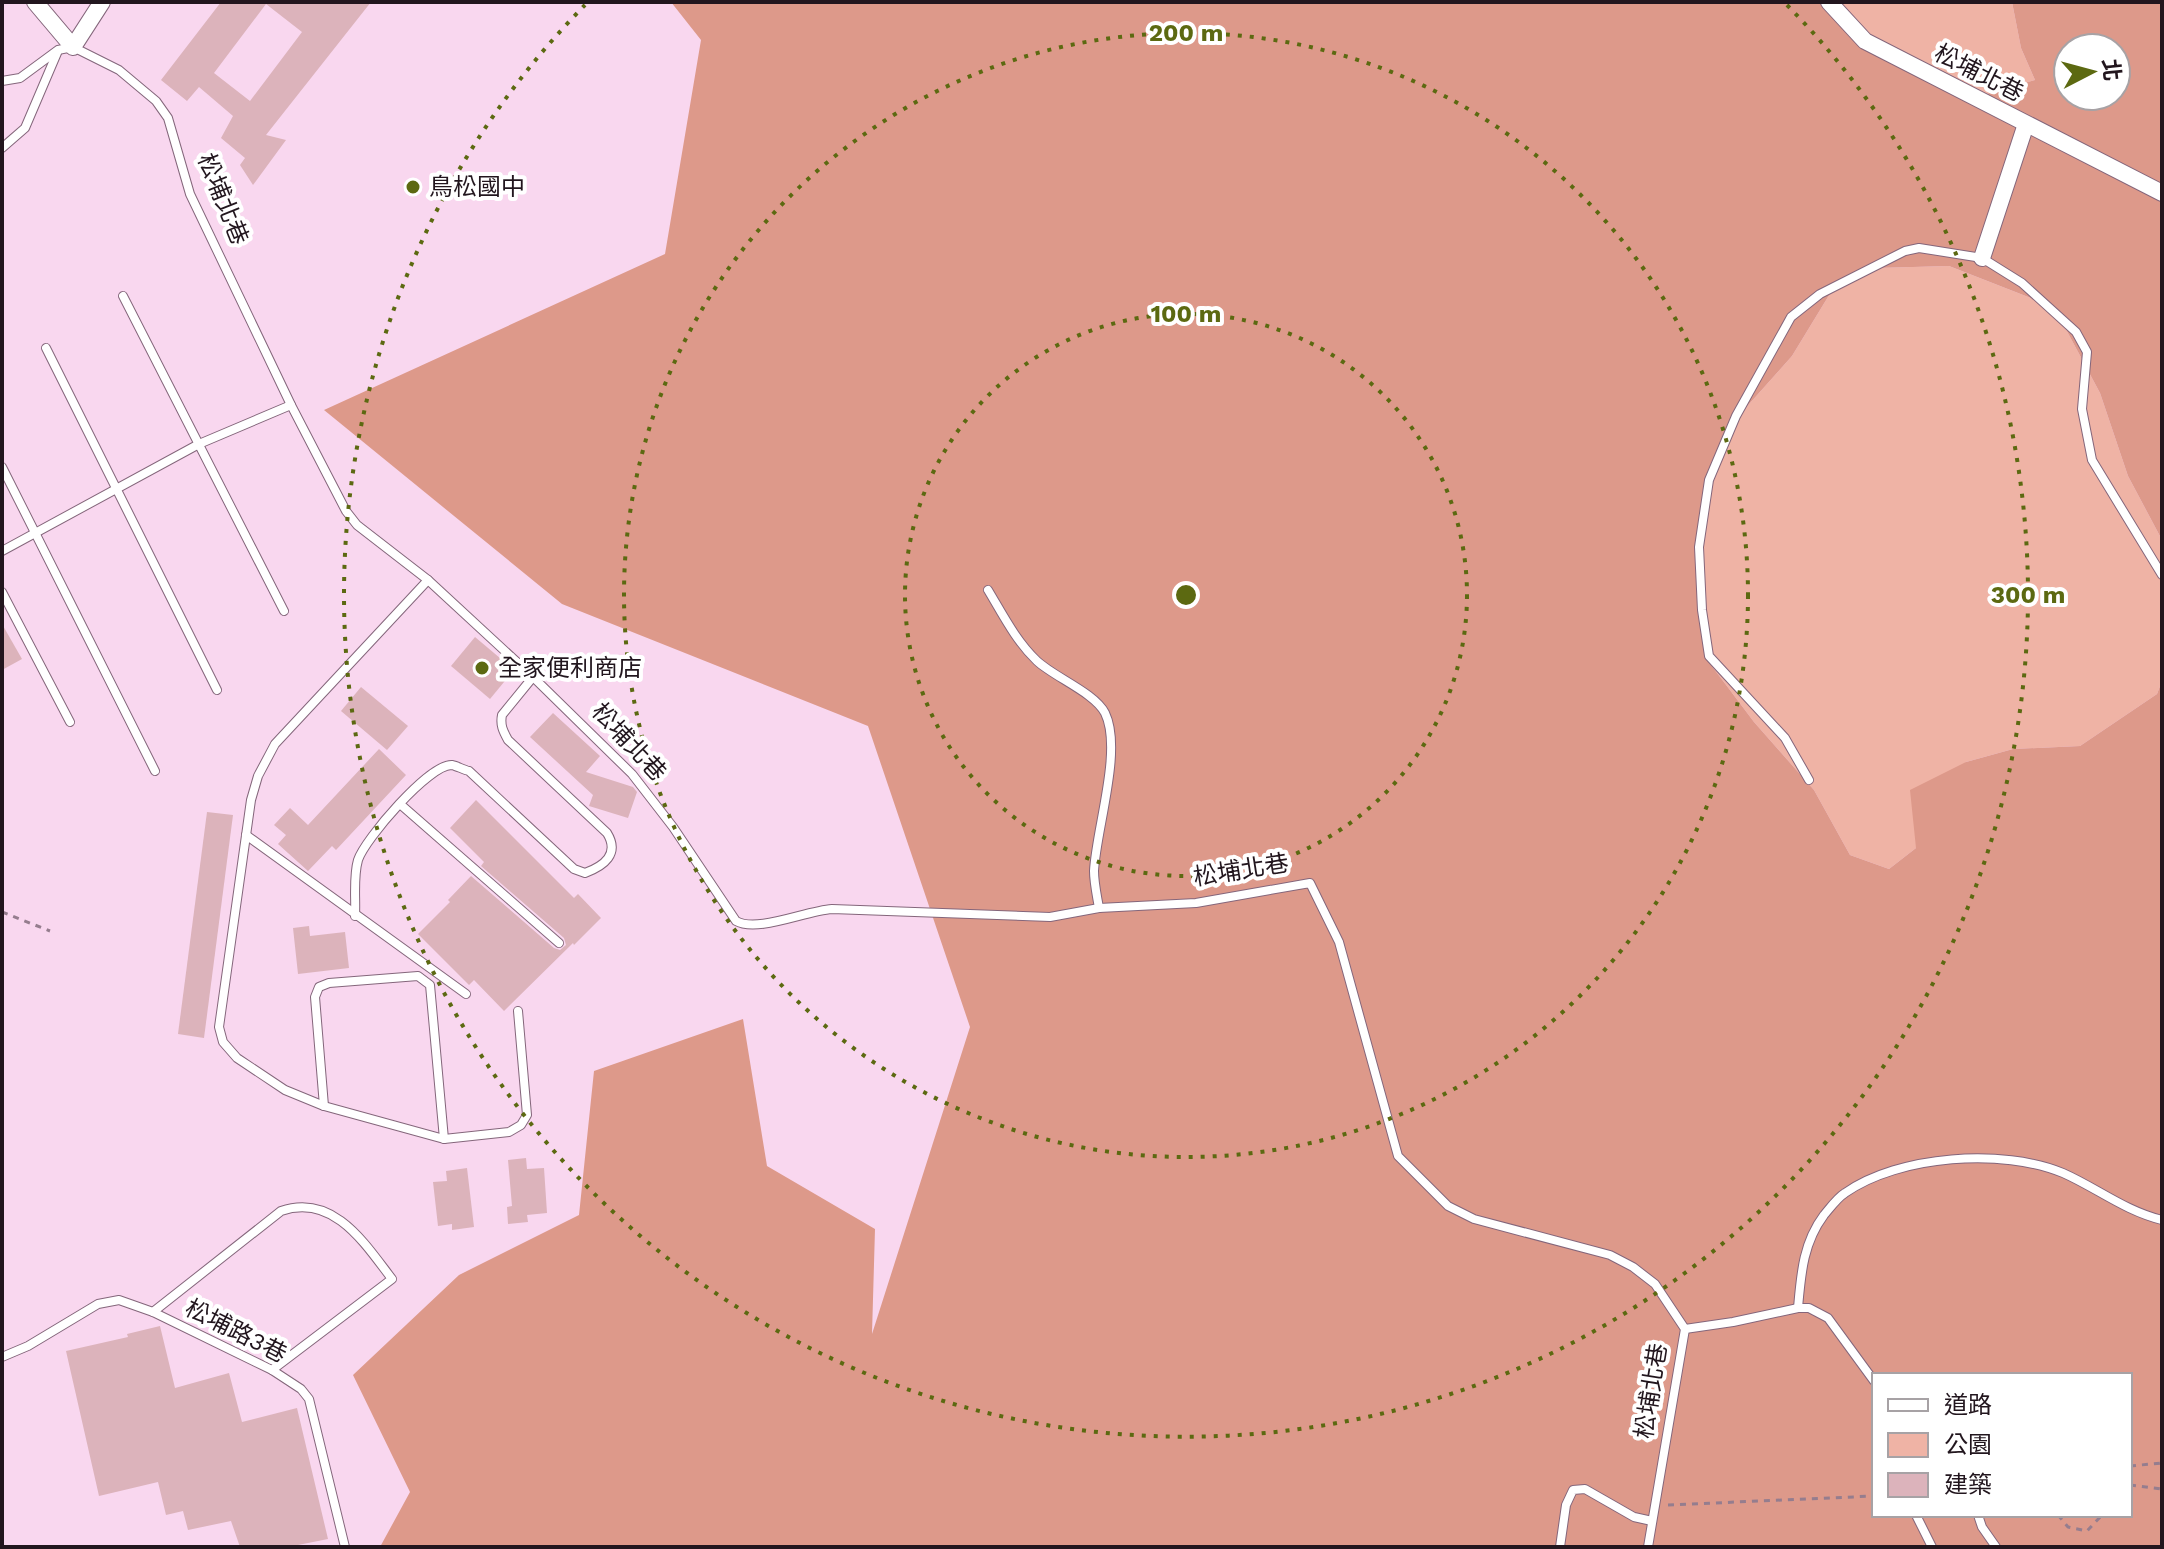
<svg xmlns="http://www.w3.org/2000/svg" width="2164" height="1549" viewBox="0 0 2164 1549" font-family="'Work Sans','Noto Sans TC',sans-serif">
<rect width="100%" height="100%" fill="#f9d7ef"/>
<g fill="#efb3a5">
<path d="M1839,2h173l9,46 14,32 -49,14 -129,-61z"/>
<path d="M1949,266l105,41 46,86 28,83 34,64v141l-5,13 -77,52 -67,3 -47,13 -50,86 -27,21 -39,-14 -36,-65 -60,-68 -46,-61 -6,-86 4,-103 36,-60 50,-56 39,-64 46,-24z"/>
</g>
<path fill="#dd998a" fill-rule="evenodd" d="M671,2h1168l18,31 129,61 49,-14 -14,-32 -9,-46h150v538l-34,-64 -28,-83 -46,-86 -105,-41 -72,2 -46,24 -39,64 -50,56 -35,60 -5,103 6,86 46,61 60,68 36,65 39,14 27,-21 -6,-58 56,-28 47,-13 67,-3 77,-52 5,-13v866h-1782l30,-55 -57,-117 106,-100 120,-60 15,-144 149,-52 24,147 108,63 -3,105 98,-307 -102,-301 -306,-122 -238,-194 341,-156 36,-214zM2068,48h48v48h-48zM1874,1375h256v140h-256z"/>
<g fill="#dcb3bb" fill-rule="evenodd">
<path d="M221,2h150l-105,133 20,5 -33,45 -13,-20 5,-7 -24,-20 12,-22 -34,-29 -12,14 -26,-21zM266,4l36,28 -52,69 -36,-28z"/>
<path d="M2,624l20,35 -20,11z"/>
<path d="M475,637l39,33 -24,29 -39,-33z"/>
<path d="M361,687l47,39 -21,24 -46,-39z"/>
<path d="M553,713l47,43 -14,16 47,15 4,5 -9,26 -39,-12 4,-11 -63,-58z"/>
<path d="M379,749l27,26 -70,75 -4,-4 -24,25 -30,-27 8,-9 -12,-10 16,-17 18,17z"/>
<path d="M476,800l98,98 4,-4 23,24 -27,27 -1,-2 -69,68 -30,-31 -5,5 -51,-51 32,-32 -2,-2 23,-24 83,72 6,2 6,-5 -2,-7 -83,-72 3,-4 -34,-34z"/>
<path d="M207,812l26,3 -29,223 -26,-4z"/>
<path d="M309,926l1,10 35,-4 4,36 -51,6 -5,-46z"/>
<path d="M526,1158l1,11 17,-1 3,45 -20,2 1,7 -20,2 -1,-17 5,-1 -4,-46z"/>
<path d="M467,1168l7,59 -22,3v-6l-14,2 -5,-44 14,-1 -1,-10z"/>
<path d="M160,1326l15,62 54,-15 13,49 55,-14 31,131 -40,8h-48l-9,-26 -43,9 -5,-19 -17,4 -8,-33 -59,14 -33,-145 62,-14 -1,-3z"/>
</g>
<g fill="none" stroke-linecap="round" stroke-linejoin="round">
<defs>
<g id="service">
<path d="M2,81l18,-3 38,-28 15,-3 46,23 37,31 12,17 22,76 101,211 55,106 11,14 71,55 105,97 99,97 41,53 63,94c21,12 69,-10 96,-12l218,8 49,-9 97,-5 114,-20 29,59 59,214 50,50 26,13 136,36 23,12 22,17 30,45 -37,218"/>
<path d="M2,148l23,-20 32,-75"/>
<path d="M123,296l161,315"/>
<path d="M46,348l171,342"/>
<path d="M2,467l153,304"/>
<path d="M2,551l197,-107 92,-39"/>
<path d="M428,580l-153,164 -17,32 -7,24 -32,227 4,15 14,16 48,32 39,16 120,33 65,-7 12,-7 6,-10 -9,-104"/>
<path d="M988,590c15,25 28,51 49,71 17,16 58,32 68,52 18,37 -9,116 -11,158 0,12 3,25 5,37"/>
<path d="M2,592l68,130"/>
<path d="M1809,780l-24,-42 -76,-82 -7,-46 -3,-63 10,-67 27,-64 55,-99 29,-23 85,-43 14,-3 63,10 40,25 54,49 11,20 -5,57 10,51 70,115"/>
<path d="M400,804l159,139"/>
<path d="M246,835l220,159"/>
<path d="M355,916c1,-17 -2,-39 3,-56 7,-21 71,-96 94,-95 5,1 12,5 17,6l105,98 11,4c19,-7 35,-19 22,-40l-99,-93c-5,-9 -8,-15 -6,-25l31,-38"/>
<path d="M324,1106l-9,-109 4,-10 10,-4 89,-7 12,9 14,154"/>
<path d="M1798,1308c3,-34 5,-65 26,-93 6,-7 13,-17 21,-22 54,-38 158,-45 218,-20 34,15 62,38 99,47"/>
<path d="M153,1312l128,-101c53,-18 84,33 111,68l-120,91"/>
<path d="M1685,1329l48,-7 65,-14h11l19,10 46,63"/>
<path d="M2,1357l26,-11 70,-42 21,-4 34,12 119,58 29,19 8,10 36,148"/>
<path d="M1916,1515l16,32"/>
<path d="M1978,1515l4,12 14,20"/>
<path d="M1560,1547l6,-42 7,-15 12,-1 49,28 18,4"/>
</g>
<g id="minor">
<path d="M35,2l38,45 29,-45"/>
<path d="M1829,2l36,39 297,152"/>
<path d="M1982,258l44,-134"/>
</g>
</defs>
<use href="#service" stroke="#84667b" stroke-width="10"/>
<use href="#minor" stroke="#84667b" stroke-width="18"/>
<g stroke="#957d8e" stroke-width="3" stroke-dasharray="6 6" stroke-linecap="butt">
<path d="M2,912l48,19"/>
<path d="M2130,1466l32,-3"/>
<path d="M2130,1485l32,4"/>
<path d="M1668,1505l206,-9"/>
<path d="M2058,1515l10,12 19,4 15,-16"/>
</g>
<use href="#service" stroke="#fff" stroke-width="8"/>
<use href="#minor" stroke="#fff" stroke-width="16"/>
</g>
<g fill="none" stroke="#5c6911" stroke-width="4" stroke-dasharray="4 8">
<circle cx="1186" cy="595" r="281"/>
<circle cx="1186" cy="595" r="562"/>
<path d="M1787 5A842 842 0 1 1 585 5"/>
</g>
<g fill="#5c6911" stroke="#fff" stroke-width="3">
<circle cx="413" cy="187" r="8"/>
<circle cx="482" cy="668" r="8"/>
</g>
<g text-anchor="middle" stroke-width="8" stroke-linejoin="round" paint-order="stroke">
<g font-size="24" fill="#22161e" stroke="#fff">
<text transform="translate(1979 73) rotate(27)" y="8">松埔北巷</text>
<text transform="translate(223 199) rotate(68)" y="8">松埔北巷</text>
<text transform="translate(629 742) rotate(47)" y="8">松埔北巷</text>
<text transform="translate(1241 870) rotate(-9)" y="8">松埔北巷</text>
<text transform="translate(236 1331) rotate(27)" y="8">松埔路3巷</text>
<text transform="translate(1651 1391) rotate(-81)" y="8">松埔北巷</text>
</g>
<g font-size="24" fill="#22161e" stroke="#fff" text-anchor="start">
<text x="429" y="195">鳥松國中</text>
<text x="498" y="676">全家便利商店</text>
</g>
</g>
<circle cx="1186" cy="595" r="12" fill="#5c6911" stroke="#fff" stroke-width="4"/>
<g font-size="24" text-anchor="middle" font-weight="bold" fill="#5c6911" stroke="#fff" stroke-width="8" stroke-linejoin="round" paint-order="stroke">
<text x="1186" y="41">200 m</text>
<text x="1186" y="322">100 m</text>
<text x="2028" y="603">300 m</text>
</g>
<rect width="2164" height="1549" fill="none" stroke="#22161e" stroke-width="8"/>
<rect x="1872" y="1373" width="260" height="144" fill="#ffffff" stroke="#a7a2a5" stroke-width="2"/>
<rect x="1888" y="1399" width="40" height="12" fill="#ffffff" stroke="#a7a2a5" stroke-width="2"/>
<text x="1944" y="1413" font-size="24" fill="#22161e">道路</text>
<rect x="1888" y="1433" width="40" height="24" fill="#efb3a5" stroke="#a7a2a5" stroke-width="2"/>
<text x="1944" y="1453" font-size="24" fill="#22161e">公園</text>
<rect x="1888" y="1473" width="40" height="24" fill="#dcb3bb" stroke="#a7a2a5" stroke-width="2"/>
<text x="1944" y="1493" font-size="24" fill="#22161e">建築</text>
<g transform="translate(2092 72) rotate(84)"><circle r="38" fill="#ffffff" stroke="#a7a2a5" stroke-width="2"/>
<path d="M0-6L14 30L0 20L-14 30Z" fill="#5c6911"/>
<text y="-12" font-size="22" font-weight="bold" text-anchor="middle" fill="#22161e">北</text>
</g>
</svg>
